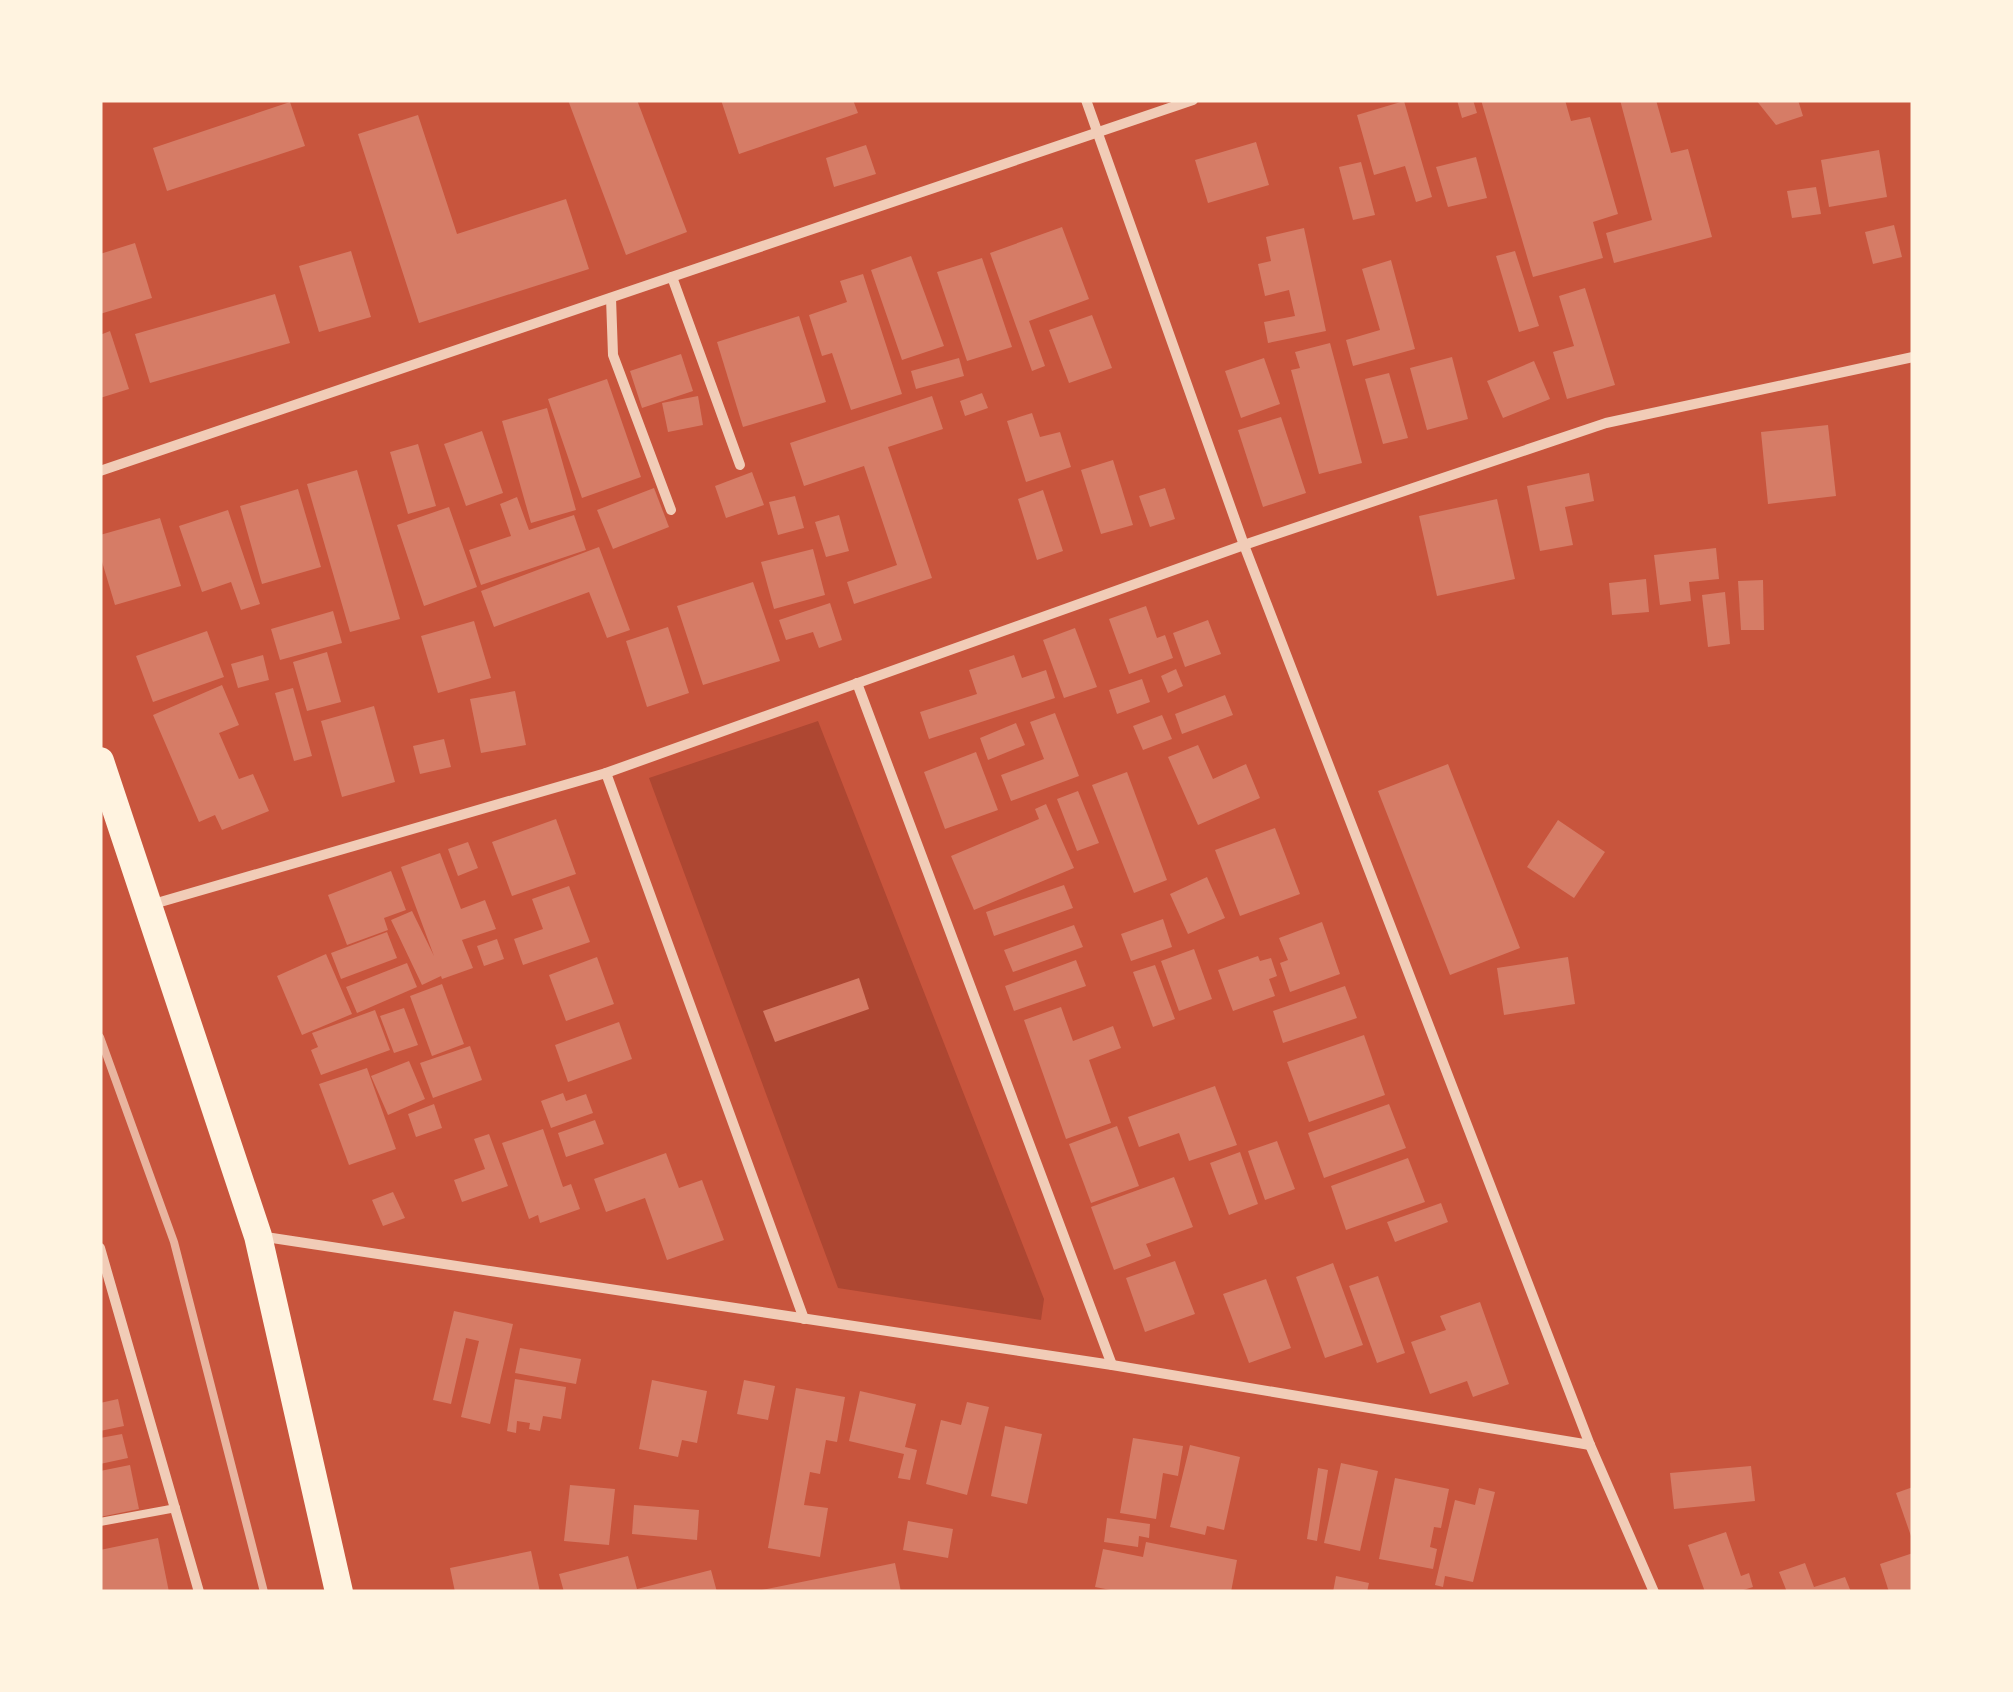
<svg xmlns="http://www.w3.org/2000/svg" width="2013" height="1692" viewBox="0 0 2013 1692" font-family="Barlow,sans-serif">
<rect width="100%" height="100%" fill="#c8553d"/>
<path fill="#ae4732" d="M818,721l226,578 -3,21 -203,-32 -189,-510z"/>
<g fill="#d67c66">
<path d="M568,100h69l50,132 -61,23z"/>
<path d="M721,100h132l5,13 -119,41z"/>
<path d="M1457,100h16l4,13 -15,5z"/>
<path d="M1481,100h84l6,21 19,-4 28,97 -25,8 10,36 -70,19z"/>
<path d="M1620,100h36l15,53 17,-4 24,88 -98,26 -8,-30 46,-13z"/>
<path d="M1756,100h42l5,16 -27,9z"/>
<path d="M1404,101l28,96 -16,5 -11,-36 -31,9 -17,-60z"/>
<path d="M290,102l15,44 -138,45 -14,-43z"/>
<path d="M418,115l39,119 109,-35 23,70 -170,54 -61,-189z"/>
<path d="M1256,142l13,43 -61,18 -13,-43z"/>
<path d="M866,145l10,29 -42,13 -8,-29z"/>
<path d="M1879,150l8,47 -58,10 -8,-47z"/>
<path d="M1476,157l11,41 -39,9 -12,-40z"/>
<path d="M1361,162l14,53 -22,5 -14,-53z"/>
<path d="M1816,187l5,27 -29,4 -5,-27z"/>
<path d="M1894,225l8,32 -29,7 -8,-32z"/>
<path d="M1062,227l27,72 -60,22 16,45 -13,5 -42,-118z"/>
<path d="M1304,228l22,103 -58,12 -4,-21 31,-6 -6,-26 -24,6 -7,-32 13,-3 -5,-24z"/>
<path d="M135,243l17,55 -52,16v-60z"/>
<path d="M351,251l20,66 -52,15 -20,-66z"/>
<path d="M1515,251l24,75 -20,6 -23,-76z"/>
<path d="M911,256l33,90 -42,14 -31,-90z"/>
<path d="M982,258l30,89 -45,14 -30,-89z"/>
<path d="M1391,260l24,89 -62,17 -7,-26 34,-10 -18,-61z"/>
<path d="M863,274l39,120 -51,16 -19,-57 -10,3 -13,-41 38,-13 -7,-21z"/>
<path d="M1585,288l30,97 -48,14 -14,-47 21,-6 -15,-50z"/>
<path d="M275,294l15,49 -140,40 -15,-49z"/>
<path d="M1092,315l20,53 -43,15 -20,-53z"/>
<path d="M799,316l27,86 -83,25 -26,-85z"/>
<path d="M110,331l19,58 -29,9v-63z"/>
<path d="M1330,343l32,120 -43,11 -28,-104 9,-2 -5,-16z"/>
<path d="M681,354l12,37 -51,17 -12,-37z"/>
<path d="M1452,357l16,62 -41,11 -17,-62z"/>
<path d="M959,358l5,18 -48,13 -5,-18z"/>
<path d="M1264,358l16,46 -39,14 -16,-47z"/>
<path d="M1534,361l16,38 -47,19 -16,-37z"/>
<path d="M1389,373l19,65 -25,6 -18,-65z"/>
<path d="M607,379l34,98 -59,21 -34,-99z"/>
<path d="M982,393l6,15 -23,8 -5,-15z"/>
<path d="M698,396l5,29 -35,7 -6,-29z"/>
<path d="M932,396l11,33 -55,18 44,131 -78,26 -7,-22 50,-17 -33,-99 -60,20 -14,-43z"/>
<path d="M547,408l29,102 -45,13 -29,-102z"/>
<path d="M1032,413l8,24 20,-5 11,35 -45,15 -19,-61z"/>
<path d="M1281,417l25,76 -43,14 -25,-77z"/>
<path d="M1828,425l8,71 -68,8 -7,-72z"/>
<path d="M482,431l21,62 -37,13 -22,-62z"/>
<path d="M418,444l18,62 -28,8 -18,-62z"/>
<path d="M1113,460l20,65 -32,9 -20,-64z"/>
<path d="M357,470l43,149 -50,13 -43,-148z"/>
<path d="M752,472l12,33 -38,13 -11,-32z"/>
<path d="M1589,473l5,28 -29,6 8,38 -33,6 -13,-65z"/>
<path d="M654,488l15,39 -56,22 -16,-39z"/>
<path d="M1165,488l10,31 -25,8 -11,-31z"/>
<path d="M298,489l23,78 -59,17 -22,-78z"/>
<path d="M1043,490l20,61 -26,9 -19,-61z"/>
<path d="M795,496l9,32 -26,7 -9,-33z"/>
<path d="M517,497l12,33 45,-15 12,35 -105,35 -12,-35 42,-14 -11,-32z"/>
<path d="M1497,499l18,80 -78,17 -18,-80z"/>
<path d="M449,507l28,80 -53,19 -27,-81z"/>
<path d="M228,510l32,94 -19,6 -10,-28 -29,10 -23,-66z"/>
<path d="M839,515l10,36 -23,6 -11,-35z"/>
<path d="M160,518l21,68 -66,19 -15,-50v-20z"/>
<path d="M599,547l31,83 -23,8 -18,-46 -95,35 -13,-36z"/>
<path d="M1716,548l3,31 -30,3 2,19 -31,4 -6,-50z"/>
<path d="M813,549l12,46 -51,14 -13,-47z"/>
<path d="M1646,579l3,33 -37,3 -3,-32z"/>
<path d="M1763,580l1,50h-23l-3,-49z"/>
<path d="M753,582l27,79 -77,24 -26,-79z"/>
<path d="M1725,592l5,52 -22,3 -6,-52z"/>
<path d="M830,603l12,37 -23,8 -6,-16 -27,8 -7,-20z"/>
<path d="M1146,606l11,32 8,-3 8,23 -44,16 -20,-55z"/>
<path d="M333,611l9,32 -62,17 -9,-31z"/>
<path d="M1208,620l13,34 -36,13 -12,-34z"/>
<path d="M474,621l17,57 -53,15 -17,-57z"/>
<path d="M668,627l21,66 -42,14 -21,-66z"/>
<path d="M1075,628l22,59 -33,11 -21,-58z"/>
<path d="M207,631l17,46 -71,25 -17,-46z"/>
<path d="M327,652l14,50 -34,9 -14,-49z"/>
<path d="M263,655l6,25 -31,8 -7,-24z"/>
<path d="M1014,655l8,23 24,-8 9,28 -126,41 -9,-27 57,-18 -8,-24z"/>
<path d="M1176,669l7,17 -15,7 -7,-17z"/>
<path d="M1142,679l8,23 -33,12 -8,-24z"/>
<path d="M222,685l17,40 -20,8 20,46 14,-5 16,37 -47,19 -7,-15 -16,7 -46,-107z"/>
<path d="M293,688l19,68 -18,5 -19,-68z"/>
<path d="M515,691l11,54 -45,8 -11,-54z"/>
<path d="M1225,695l8,20 -51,19 -7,-20z"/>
<path d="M374,706l21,76 -53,15 -21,-76z"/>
<path d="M1055,713l24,63 -68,25 -10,-26 43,-16 -14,-37z"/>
<path d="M1162,715l10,24 -29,11 -10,-24z"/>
<path d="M1016,723l9,22 -37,15 -8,-22z"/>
<path d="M444,739l7,28 -31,7 -7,-28z"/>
<path d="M1198,745l15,34 33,-15 14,34 -62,27 -30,-68z"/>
<path d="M976,752l22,58 -53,19 -21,-57z"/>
<path d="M1448,764l72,184 -70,27 -72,-184z"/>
<path d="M1127,772l40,108 -33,13 -42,-108z"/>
<path d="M1078,791l21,52 -22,8 -20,-52z"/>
<path d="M1046,804l28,64 -100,42 -23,-54 88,-37 -4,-10z"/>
<path d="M556,819l20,55 -64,22 -20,-54z"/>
<path d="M1558,820l47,32 -31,46 -47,-31z"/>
<path d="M1275,828l25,66 -60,22 -25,-66z"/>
<path d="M468,842l10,26 -20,8 -10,-27z"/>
<path d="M440,853l21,56 24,-9 11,29 -34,11 11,28 -31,11 -1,-3 -19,9 -31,-65 21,-9 22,45 -33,-89z"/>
<path d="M391,871l15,39 -22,8 4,12 -41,15 -19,-50z"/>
<path d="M1207,877l18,41 -37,16 -18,-40z"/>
<path d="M1064,885l9,23 -79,28 -8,-24z"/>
<path d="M569,886l21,56 -67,23 -9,-26 29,-10 -11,-30z"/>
<path d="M1163,919l9,28 -41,14 -10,-27z"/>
<path d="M1322,922l18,52 -50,18 -10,-29 8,-3 -9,-22z"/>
<path d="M1074,925l9,22 -70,25 -9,-22z"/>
<path d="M387,932l10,26 -56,21 -10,-26z"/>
<path d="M497,939l7,20 -20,7 -7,-20z"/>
<path d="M1194,949l18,50 -33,12 -18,-50z"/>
<path d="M326,954l26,60 -50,21 -25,-59z"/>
<path d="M1258,956l2,5 11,-3 6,18 -8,3 6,17 -42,15 -15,-41z"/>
<path d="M597,957l17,47 -48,17 -17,-46z"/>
<path d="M1568,957l7,47 -71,11 -7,-47z"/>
<path d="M1076,960l10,26 -72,25 -9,-25z"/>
<path d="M407,963l10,24 -60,26 -11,-26z"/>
<path d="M1155,965l20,54 -22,8 -20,-55z"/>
<path d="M859,978l10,31 -94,33 -12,-31z"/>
<path d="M442,984l22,60 -32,12 -22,-60z"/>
<path d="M1345,986l12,32 -74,25 -10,-32z"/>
<path d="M1061,1007l12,34 40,-15 8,22 -32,12 22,63 -45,16 -42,-119z"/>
<path d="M404,1008l14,37 -24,8 -14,-37z"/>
<path d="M375,1010l15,40 -69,25 -10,-25 7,-3 -6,-14z"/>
<path d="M619,1022l13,37 -64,23 -13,-37z"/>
<path d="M1364,1035l21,60 -76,27 -22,-60z"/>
<path d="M470,1046l12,34 -49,18 -13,-35z"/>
<path d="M409,1061l16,38 -37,16 -17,-39z"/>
<path d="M367,1068l29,81 -47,16 -30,-81z"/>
<path d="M1215,1086l22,59 -48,16 -10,-28 -40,14 -11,-30z"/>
<path d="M563,1093l3,8 20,-7 7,19 -42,15 -10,-27z"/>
<path d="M434,1104l8,24 -26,9 -8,-23z"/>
<path d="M1389,1104l17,44 -82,30 -16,-45z"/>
<path d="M595,1120l9,24 -38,13 -8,-24z"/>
<path d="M1117,1126l22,60 -48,17 -22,-59z"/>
<path d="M543,1129l20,58 8,-3 9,25 -40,14 -2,-8 -9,4 -27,-76z"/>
<path d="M489,1134l19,52 -46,16 -8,-22 31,-11 -11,-30z"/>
<path d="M1277,1141l18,48 -30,11 -17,-49z"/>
<path d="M1240,1152l18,52 -29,11 -19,-52z"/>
<path d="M666,1153l13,35 23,-8 22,60 -57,20 -22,-62 -39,14 -12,-33z"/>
<path d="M1408,1158l17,44 -79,28 -15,-44z"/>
<path d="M1174,1177l19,50 -47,17 5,12 -37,14 -23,-63z"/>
<path d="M393,1192l12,26 -22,8 -11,-26z"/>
<path d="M1441,1203l7,19 -53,20 -8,-20z"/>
<path d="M1175,1261l20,53 -50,18 -19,-54z"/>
<path d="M1333,1263l30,82 -38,13 -29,-81z"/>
<path d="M1378,1276l27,77 -28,10 -28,-77z"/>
<path d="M1266,1279l25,69 -42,15 -26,-69z"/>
<path d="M1480,1302l29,82 -36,13 -6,-16 -37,13 -19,-52 35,-12 -6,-14z"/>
<path d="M454,1311l59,13 -23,100 -29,-7 18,-76 -13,-3 -15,66 -18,-4z"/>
<path d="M520,1348l61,11 -5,25 -61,-11z"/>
<path d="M515,1379l51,8 -5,32 -18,-3 -3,15 -11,-2 1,-6 -13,-2 -1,12 -9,-2z"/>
<path d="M652,1380l55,11 -10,52 -15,-3 -4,17 -39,-8z"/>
<path d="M744,1380l31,6 -7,34 -31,-6z"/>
<path d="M796,1388l49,9 -8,45 -11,-2 -6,34 -10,-2 -6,33 24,3 -8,49 -52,-9z"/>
<path d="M860,1391l56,13 -11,43 12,3 -7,30 -12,-2 6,-24 -55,-13z"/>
<path d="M118,1399l6,27 -24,5v-28z"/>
<path d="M967,1402l22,5 -22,88 -41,-11 15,-64 20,5z"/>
<path d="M1005,1426l37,8 -15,70 -36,-8z"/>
<path d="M122,1434l6,24 -28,6v-26z"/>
<path d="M1133,1438l50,8 -5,30 -15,-3 -7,46 -36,-6z"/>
<path d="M1190,1445l50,12 -16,73 -17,-4 -2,9 -35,-8z"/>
<path d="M1341,1463l37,8 -18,80 -36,-8z"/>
<path d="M130,1465l9,44 -39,8v-46z"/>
<path d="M1751,1466l4,35 -81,8 -4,-36z"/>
<path d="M1318,1468l10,2 -11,71 -10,-2z"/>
<path d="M1395,1478l54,11 -8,39 -7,-1 -4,20 7,2 -4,20 -54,-10z"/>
<path d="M570,1485l45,4 -6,56 -45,-4z"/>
<path d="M1913,1487v52h-1l-16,-46z"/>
<path d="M1479,1488l16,4 -22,90 -28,-6 -2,11 -8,-2 20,-85 20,5z"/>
<path d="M634,1505l65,5 -2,30 -65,-6z"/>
<path d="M1107,1518l43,6 -1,14 -10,-2 -1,11 -34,-5z"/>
<path d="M908,1521l45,8 -5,29 -45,-8z"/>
<path d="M1726,1532l15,44 8,-3 4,14 -16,5h-32l-17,-47z"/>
<path d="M158,1538l11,54h-69v-42z"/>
<path d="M1146,1542l91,18 -6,32h-110l-26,-5 8,-38 40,8z"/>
<path d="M531,1551l9,41h-85l-5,-24z"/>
<path d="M1913,1553v39h-24l-9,-28z"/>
<path d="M628,1556l9,33 74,-19 6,22h-153l-5,-18z"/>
<path d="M895,1563l6,29h-139v-2z"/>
<path d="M1805,1563l9,24 31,-10 6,15h-64l-8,-20z"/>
<path d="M1336,1576l33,7 -2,9h-34z"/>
</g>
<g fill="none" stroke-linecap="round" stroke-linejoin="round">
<path stroke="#f1ccb7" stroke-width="8" d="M100,1522l76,-14"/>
<g stroke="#f1ccb7" stroke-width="10">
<path d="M1086,100l158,445 346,900 64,147"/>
<path d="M672,277l68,188"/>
<path d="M611,298l2,57 58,155"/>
<path d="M100,471l1093,-371"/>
<path d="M857,683l255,682"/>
<path d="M606,773l198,546"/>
<path d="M150,905l456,-132 638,-228 362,-122 307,-66"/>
<path d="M259,1236l853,129 478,80"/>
<path d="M100,1248l99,344"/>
</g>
<path stroke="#fff3e0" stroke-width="28" d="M100,761l158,475 81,356"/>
<path stroke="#e9b49f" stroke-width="8" d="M100,1037l74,205 90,350"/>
</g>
<rect width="2013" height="1692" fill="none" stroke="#fff3e0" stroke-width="205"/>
</svg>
